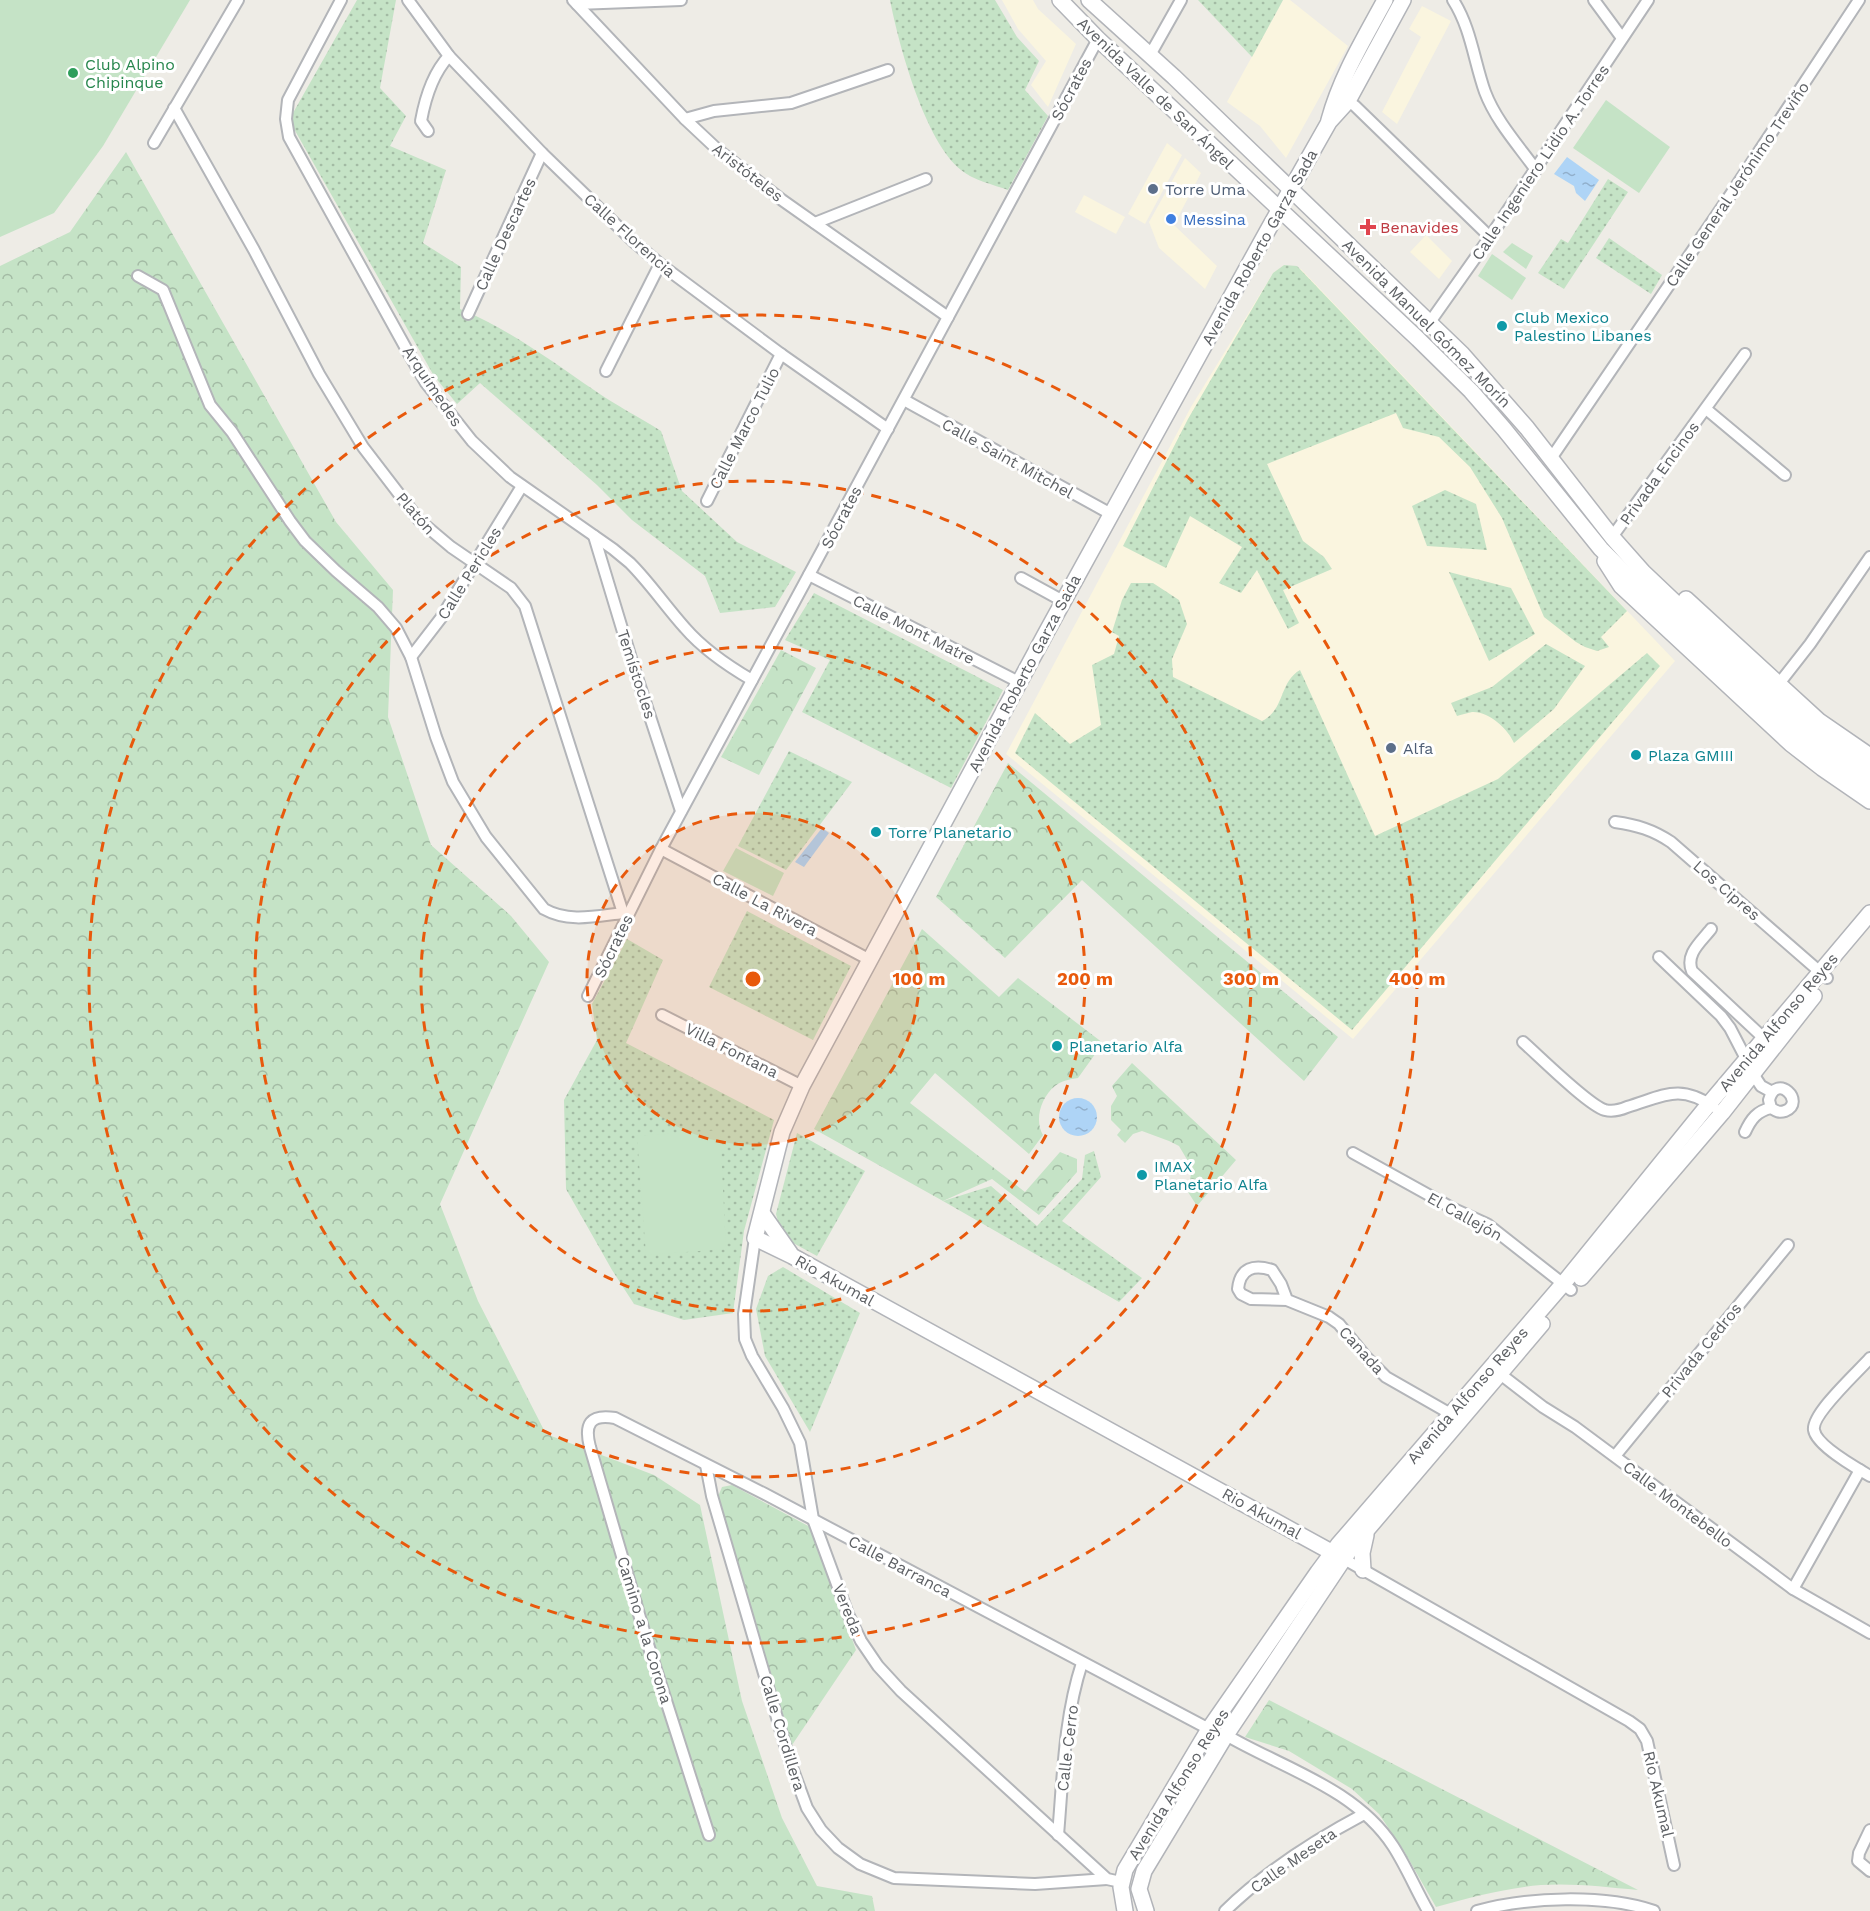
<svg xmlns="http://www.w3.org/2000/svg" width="1870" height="1911" viewBox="0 0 1870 1911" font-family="'Work Sans',sans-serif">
<defs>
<pattern id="grass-dots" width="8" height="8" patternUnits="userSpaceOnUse" patternTransform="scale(1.5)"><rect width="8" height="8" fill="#c5e3c6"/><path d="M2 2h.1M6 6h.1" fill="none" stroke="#a3bba4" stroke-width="1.8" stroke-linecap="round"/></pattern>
<pattern id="forest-crowns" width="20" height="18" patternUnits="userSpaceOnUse" patternTransform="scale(1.5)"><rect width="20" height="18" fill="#c5e3c6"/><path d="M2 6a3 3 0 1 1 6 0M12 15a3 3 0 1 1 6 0" fill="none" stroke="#a3bba4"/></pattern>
<pattern id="water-ripples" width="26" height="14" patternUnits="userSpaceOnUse" patternTransform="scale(1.5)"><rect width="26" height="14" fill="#aed4f6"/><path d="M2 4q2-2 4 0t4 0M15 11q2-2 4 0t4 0" fill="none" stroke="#91afcb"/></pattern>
</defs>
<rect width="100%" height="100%" fill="#eeece6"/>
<g fill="#faf5df">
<path d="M1002,0h31l5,9 38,35 -28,63 -17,-22 15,-24 -28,-32z"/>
<path d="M1283,0h7l58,46 -62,112 -26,-32 -33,-24z"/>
<path d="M1422,6l29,15 -54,103 -15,-12 39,-75 -12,-8z"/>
<path d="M1167,143l15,12 -37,69 -17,-10z"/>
<path d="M1185,158l16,15 -27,52 43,41 -12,23 -46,-41 -10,-26z"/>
<path d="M1084,195l41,22 -9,17 -41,-22z"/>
<path d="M1426,235l26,26 -13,18 -29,-27z"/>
<path d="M1284,265l17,4 374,392 -322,378 -347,-285 185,-347 82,-134z"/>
</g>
<g fill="url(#grass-dots)">
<path d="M357,0h39l-16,88 26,28 -16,30 56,24 -23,73 38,24 -1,42c49,20 90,51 134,81 21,15 45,27 67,41l21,60 55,51 59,30 -21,35 -55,6 -15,-37 -73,-56 -35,-35 -117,-102 -23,21 -23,-28 -145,-256z"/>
<path d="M890,0h105l22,37 22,24 -14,29 23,26 -40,74c-14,-5 -35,-10 -47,-20 -36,-29 -62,-124 -71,-170z"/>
<path d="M1198,0h85l-31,57z"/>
<path d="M1608,179l20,13 -64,97 -26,-16 23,-34 7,4z"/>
<path d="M1609,238l53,37 -11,19 -55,-36z"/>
<path d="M1284,265l13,1 330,345 -26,26 8,10 -12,4 -12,-4 -9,-5 -32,-25 -42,-99 -32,-51 -31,-30 -36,-9 -7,-15 -129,51 36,77 21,16 8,12 -49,21 16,33 -11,6 -31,-59 -16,23 -22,-10 23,-36 -52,-31 -24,52 -43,-22 65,-127 85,-146z"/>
<path d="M1445,490l31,14 11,46 -60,-4 -15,-40z"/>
<path d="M1449,572l62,16 24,46 -46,27z"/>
<path d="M1131,583h22l26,17 8,24 -15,35 1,18 89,44c23,-11 17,-39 38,-51l75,166 123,-57 149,-126 13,13 -308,364 -337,-277 20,-40 35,31 31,-19 -9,-60 22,-11 5,-18 -7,-4 10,-32z"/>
<path d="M814,593l189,97 -52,98 -149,-76 28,-52 -45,-20z"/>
<path d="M1546,644l39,22 -31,43 -40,34c-6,-14 -25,-32 -42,-31 -5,1 -11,3 -15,4l-6,-13 41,-16z"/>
<path d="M789,751l63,31 -66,88 -48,-24z"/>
<path d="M747,911l104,55 -38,74 -104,-53z"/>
<path d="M627,939l36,21 -37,83 148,77 -30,111 -11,82 -49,7 -50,-16 -22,-34 -46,-81 -2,-89 33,-60 -5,-36z"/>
<path d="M797,1133l68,38 -48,85 -35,-19 -6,-23z"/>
<path d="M1094,1151l7,26 -39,44 80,57 -23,24 -176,-101 48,-15 46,40 45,-47 3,-24z"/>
<path d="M783,1267l77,46 -50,119 -45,-76 -9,-47 12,-33z"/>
</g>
<g fill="url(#forest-crowns)">
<path d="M126,152l210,370 57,68 -5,127 43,128 80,71 38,46 -109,242 38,97 68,133 108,41 46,30 42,196 40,117 35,68 55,10 3,15h-875v-1645l70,-34z"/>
<path d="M781,650l35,18 -57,107 -38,-18z"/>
<path d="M1008,763l330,274 -34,44 -222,-201 -77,78 -69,-61z"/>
<path d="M922,929l77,68 19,-19 85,65 -25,35c-8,1 -17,3 -23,8 -14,11 -21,34 -12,49l-14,19 -94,-81 -25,30 115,89 35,-40 17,7v13l-38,43 -47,-36 -49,22 -129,-72z"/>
<path d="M1132,1063l104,97 -39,46 -9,-14 4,-24 -13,-22 -10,-5 -27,-10 -9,3 -8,9 -8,-8 4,-5 -10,-10v-14l6,-10 -5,-10z"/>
<path d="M732,1485l80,43 44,122 -66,98 -73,-249 5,-12z"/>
<path d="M1269,1700l369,190c-32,-3 -65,-7 -97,-5 -35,3 -71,12 -105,22l-32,-56 -25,-37 -27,-25 -63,-38 -44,-14z"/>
</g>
<g fill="#c5e3c6">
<path d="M0,0h190l-87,146 -49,67 -54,24z"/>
<path d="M1606,100l64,47 -31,46 -66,-45z"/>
<path d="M1512,243l21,13 -7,13 -23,-17z"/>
<path d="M1492,254l34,24 -14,22 -34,-24z"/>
<path d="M736,848l48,25 -11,23 -50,-25z"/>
<path d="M720,1130l6,119 -80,6 -9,-119z"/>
</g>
<g fill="url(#water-ripples)">
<path d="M1567,157l32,23 -14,21 -9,-8 -2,-7 -20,-12z"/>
<path d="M822,828l7,5 -25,34 -9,-5z"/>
<circle cx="1078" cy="1117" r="19"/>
</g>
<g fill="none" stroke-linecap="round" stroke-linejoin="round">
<defs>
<g id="street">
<path d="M341,0l-53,100 -2,19 3,18 119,215 18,31 46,58 38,36 103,72 17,14c20,20 36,44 55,65 19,22 43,38 67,52"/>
<path d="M408,0l41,56 93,97 92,89 26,22 121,90 107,75"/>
<path d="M573,0l112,119 33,31 64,50 166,117"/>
<path d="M1453,0c18,28 21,61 32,92 11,29 33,53 51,78"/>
<path d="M1594,0l28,38"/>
<path d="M577,4l104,-4"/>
<path d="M1150,55l31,-55"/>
<path d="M1342,97l13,9 135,131"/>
<path d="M174,108l80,142 65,124 44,73 56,73 32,27 60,41 14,18 98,307 5,2"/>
<path d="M685,119l29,-8 77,-8 97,-33"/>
<path d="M428,131l-7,-10c4,-22 12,-48 28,-65"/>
<path d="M154,143l84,-143"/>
<path d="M815,223l111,-44"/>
<path d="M138,276l25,14 47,115 22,27 58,89 15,20 31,30 42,36 18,21 15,29 25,80 17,45 33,55 58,72c25,14 52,7 79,4"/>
<path d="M468,314l74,-161"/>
<path d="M1430,322l60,-85 158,-237"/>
<path d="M606,371l54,-107"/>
<path d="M904,400l207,114"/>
<path d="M1706,409l79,66"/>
<path d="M1552,457l179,-263 128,-194"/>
<path d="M707,501l74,-147"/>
<path d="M594,536l39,129 48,146"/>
<path d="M1612,537l133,-183"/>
<path d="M809,575l210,107"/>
<path d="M1021,578l42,23"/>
<path d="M411,657l30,-39 81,-132"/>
<path d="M1778,685l32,-41 60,-87"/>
<path d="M1615,822c22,3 38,8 56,20l156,136"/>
<path d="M661,849l209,111"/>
<path d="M1711,929c-10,13 -26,25 -19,42l77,72"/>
<path d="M1659,957l62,59 9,12 27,52 4,6 11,6"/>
<path d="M588,996l73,-147 437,-810"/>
<path d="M662,1015l140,71"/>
<path d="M1523,1042c16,14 65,63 82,68 8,2 15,0 22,-3 37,-11 52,-24 87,0"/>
<path d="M1745,1132c6,-13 12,-21 26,-24 5,3 8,5 14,3 22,-9 -9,-39 -16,-11l2,8"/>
<path d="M1353,1153l101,56 33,15 84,66"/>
<path d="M755,1238l-11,76 1,25 7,17 31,52 17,35 13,76 35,95 13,27 17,25 23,25 206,188 14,3"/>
<path d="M1287,1300l-6,-16 -9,-14c-18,-6 -32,-2 -34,19l3,5 10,5 36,1 42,17 10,7 27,33 20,20 70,40"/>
<path d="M1870,1358c-11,13 -59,56 -56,72 2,15 42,38 56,46"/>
<path d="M1495,1370l48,37 32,20 218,162 77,44"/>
<path d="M1615,1456l173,-211"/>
<path d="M706,1465l6,31 78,266 17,46 14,22 17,18 22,16 34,14 141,6 72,-5"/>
<path d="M1344,1559l285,162 11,8 7,12 27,124"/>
<path d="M1793,1589l67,-119"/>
<path d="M1226,1735c56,33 129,53 167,111 13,20 23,44 35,65"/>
<path d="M1870,1830l-11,23 -1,8 12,10"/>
<path d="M709,1835l-63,-197 -56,-191c-6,-23 0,-33 25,-29l150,76 444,235"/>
<path d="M1058,1835c5,-58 6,-117 24,-172"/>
<path d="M1225,1911c40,-39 90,-71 139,-97"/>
<path d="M1477,1911c50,-14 127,-17 177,0"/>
</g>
<g id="secondary">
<path d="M1060,0l38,39 320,300 53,52 33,38 97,120 51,51 121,115 46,37 51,34"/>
<path d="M1089,0l85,77 288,277 65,74 85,109 31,35 153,145 33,27 41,28"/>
<path d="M1329,120c12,-44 35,-81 56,-120"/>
<path d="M1605,561l16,25 170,158 31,24 48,33"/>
<path d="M1686,599l133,122 51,35"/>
<path d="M762,1213l28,40"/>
<path d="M1581,1278l141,-165 92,-117"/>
<path d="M1344,1559l-552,-303 -37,-18 27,-106 20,-46 245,-455 222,-403 60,-106 19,-21 55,-101"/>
<path d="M1363,1570l-1,-17 4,-18"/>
<path d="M1125,1911l-4,-24 4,-17 84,-141 109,-157 20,-27 225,-261 146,-180 161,-191"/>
<path d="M1146,1911l-7,-22 5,-18 82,-136 123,-184 193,-227"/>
</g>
</defs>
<use href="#street" stroke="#b3b5b9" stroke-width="14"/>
<use href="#secondary" stroke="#b2b4b9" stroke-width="18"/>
<use href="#street" stroke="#fff" stroke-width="10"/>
<use href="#secondary" stroke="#fff" stroke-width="15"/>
</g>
<circle cx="753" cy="979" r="166" fill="#e8590c" fill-opacity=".12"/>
<g fill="none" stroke="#e8590c" stroke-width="3" stroke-dasharray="10 8">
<circle cx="753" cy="979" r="166"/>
<circle cx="753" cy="979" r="332"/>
<circle cx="753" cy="979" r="498"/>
<circle cx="753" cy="979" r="664"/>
</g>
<circle fill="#2e9e5b" stroke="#fff" stroke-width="2" cx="73" cy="73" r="6"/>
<g fill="#5c6f8a" stroke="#fff" stroke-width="2">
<circle cx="1153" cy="189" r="6"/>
<circle cx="1391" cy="748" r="6"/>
</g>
<circle fill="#3f7fe0" stroke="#fff" stroke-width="2" cx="1171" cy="219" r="6"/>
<path fill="#e0444e" stroke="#fff" stroke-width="2" d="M1365 218h6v6h6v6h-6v6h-6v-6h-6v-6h6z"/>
<g fill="#0f9aa8" stroke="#fff" stroke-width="2">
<circle cx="1502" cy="326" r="6"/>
<circle cx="1636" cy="755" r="6"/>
<circle cx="876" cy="832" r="6"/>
<circle cx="1057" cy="1046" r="6"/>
<circle cx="1142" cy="1175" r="6"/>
</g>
<g text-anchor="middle" stroke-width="6" stroke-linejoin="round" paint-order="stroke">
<g font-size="16" fill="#27864d" stroke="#fff" text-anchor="start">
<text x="85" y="70">Club Alpino<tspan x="85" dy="18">Chipinque</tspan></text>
</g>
<g font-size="16" fill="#5d6064" stroke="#fff">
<text transform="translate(1071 89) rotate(-62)" y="6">Sócrates</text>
<text transform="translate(1156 93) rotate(44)" y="6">Avenida Valle de San Ángel</text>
<text transform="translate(1540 162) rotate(-56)" y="6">Calle Ingeniero Lidio A. Torres</text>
<text transform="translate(748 172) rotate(38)" y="6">Aristóteles</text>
<text transform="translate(1737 184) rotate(-56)" y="6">Calle General Jerónimo Treviño</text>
<text transform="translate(505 234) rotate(-65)" y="6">Calle Descartes</text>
<text transform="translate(630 235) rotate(42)" y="6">Calle Florencia</text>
<text transform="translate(1259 247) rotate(-61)" y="6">Avenida Roberto Garza Sada</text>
<text transform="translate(1427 323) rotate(45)" y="6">Avenida Manuel Gómez Morín</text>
<text transform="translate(433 386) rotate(56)" y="6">Arquímedes</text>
<text transform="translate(744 428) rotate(-63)" y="6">Calle Marco Tulio</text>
<text transform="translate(1008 458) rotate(29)" y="6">Calle Saint Mitchel</text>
<text transform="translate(1659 473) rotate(-54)" y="6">Privada Encinos</text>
<text transform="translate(416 513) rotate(49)" y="6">Platón</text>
<text transform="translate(841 517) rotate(-62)" y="6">Sócrates</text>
<text transform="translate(469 573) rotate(-58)" y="6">Calle Pericles</text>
<text transform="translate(914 629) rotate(27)" y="6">Calle Mont Matre</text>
<text transform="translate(1024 673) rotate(-62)" y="6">Avenida Roberto Garza Sada</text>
<text transform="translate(637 674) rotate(72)" y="6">Temístocles</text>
<text transform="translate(1727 890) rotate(41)" y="6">Los Cipres</text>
<text transform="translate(765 904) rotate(28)" y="6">Calle La Rivera</text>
<text transform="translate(613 946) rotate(-64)" y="6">Sócrates</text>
<text transform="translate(1778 1022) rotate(-50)" y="6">Avenida Alfonso Reyes</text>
<text transform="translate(732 1050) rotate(27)" y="6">Villa Fontana</text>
<text transform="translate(1465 1216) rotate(29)" y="6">El Callejón</text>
<text transform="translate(835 1280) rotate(29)" y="6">Rio Akumal</text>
<text transform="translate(1362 1350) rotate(48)" y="6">Canada</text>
<text transform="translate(1701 1350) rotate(-51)" y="6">Privada Cedros</text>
<text transform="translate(1467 1395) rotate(-49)" y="6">Avenida Alfonso Reyes</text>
<text transform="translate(1678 1504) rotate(37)" y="6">Calle Montebello</text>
<text transform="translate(1262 1513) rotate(29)" y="6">Rio Akumal</text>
<text transform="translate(900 1566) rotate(28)" y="6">Calle Barranca</text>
<text transform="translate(848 1609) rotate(68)" y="6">Vereda</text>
<text transform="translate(645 1630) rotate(73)" y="6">Camino a la Corona</text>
<text transform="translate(783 1733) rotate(73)" y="6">Calle Cordillera</text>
<text transform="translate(1067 1748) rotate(-83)" y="6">Calle Cerro</text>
<text transform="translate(1178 1784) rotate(-58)" y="6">Avenida Alfonso Reyes</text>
<text transform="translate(1659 1794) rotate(77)" y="6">Rio Akumal</text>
<text transform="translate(1293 1860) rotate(-35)" y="6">Calle Meseta</text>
</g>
<g font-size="16" fill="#4e5e75" stroke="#fff" text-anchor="start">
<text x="1165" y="195">Torre Uma</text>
<text x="1403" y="754">Alfa</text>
</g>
<g font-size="16" fill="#366cbe" stroke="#fff" text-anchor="start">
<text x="1183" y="225">Messina</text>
</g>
<g font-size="16" fill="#be3a42" stroke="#fff" text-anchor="start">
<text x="1380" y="233">Benavides</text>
</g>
<g font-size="16" fill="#0d838f" stroke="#fff" text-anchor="start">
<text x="1514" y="323">Club Mexico<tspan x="1514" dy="18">Palestino Libanes</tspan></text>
<text x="1648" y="761">Plaza GMIII</text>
<text x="888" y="838">Torre Planetario</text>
<text x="1069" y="1052">Planetario Alfa</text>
<text x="1154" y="1172">IMAX<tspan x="1154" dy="18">Planetario Alfa</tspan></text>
</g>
</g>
<circle cx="753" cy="979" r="9" fill="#e8590c" stroke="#fff" stroke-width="3"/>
<g font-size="18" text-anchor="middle" font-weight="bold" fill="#e8590c" stroke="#fff" stroke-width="6" stroke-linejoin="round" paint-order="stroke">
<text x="919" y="985">100 m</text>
<text x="1085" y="985">200 m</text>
<text x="1251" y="985">300 m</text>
<text x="1417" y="985">400 m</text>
</g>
</svg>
